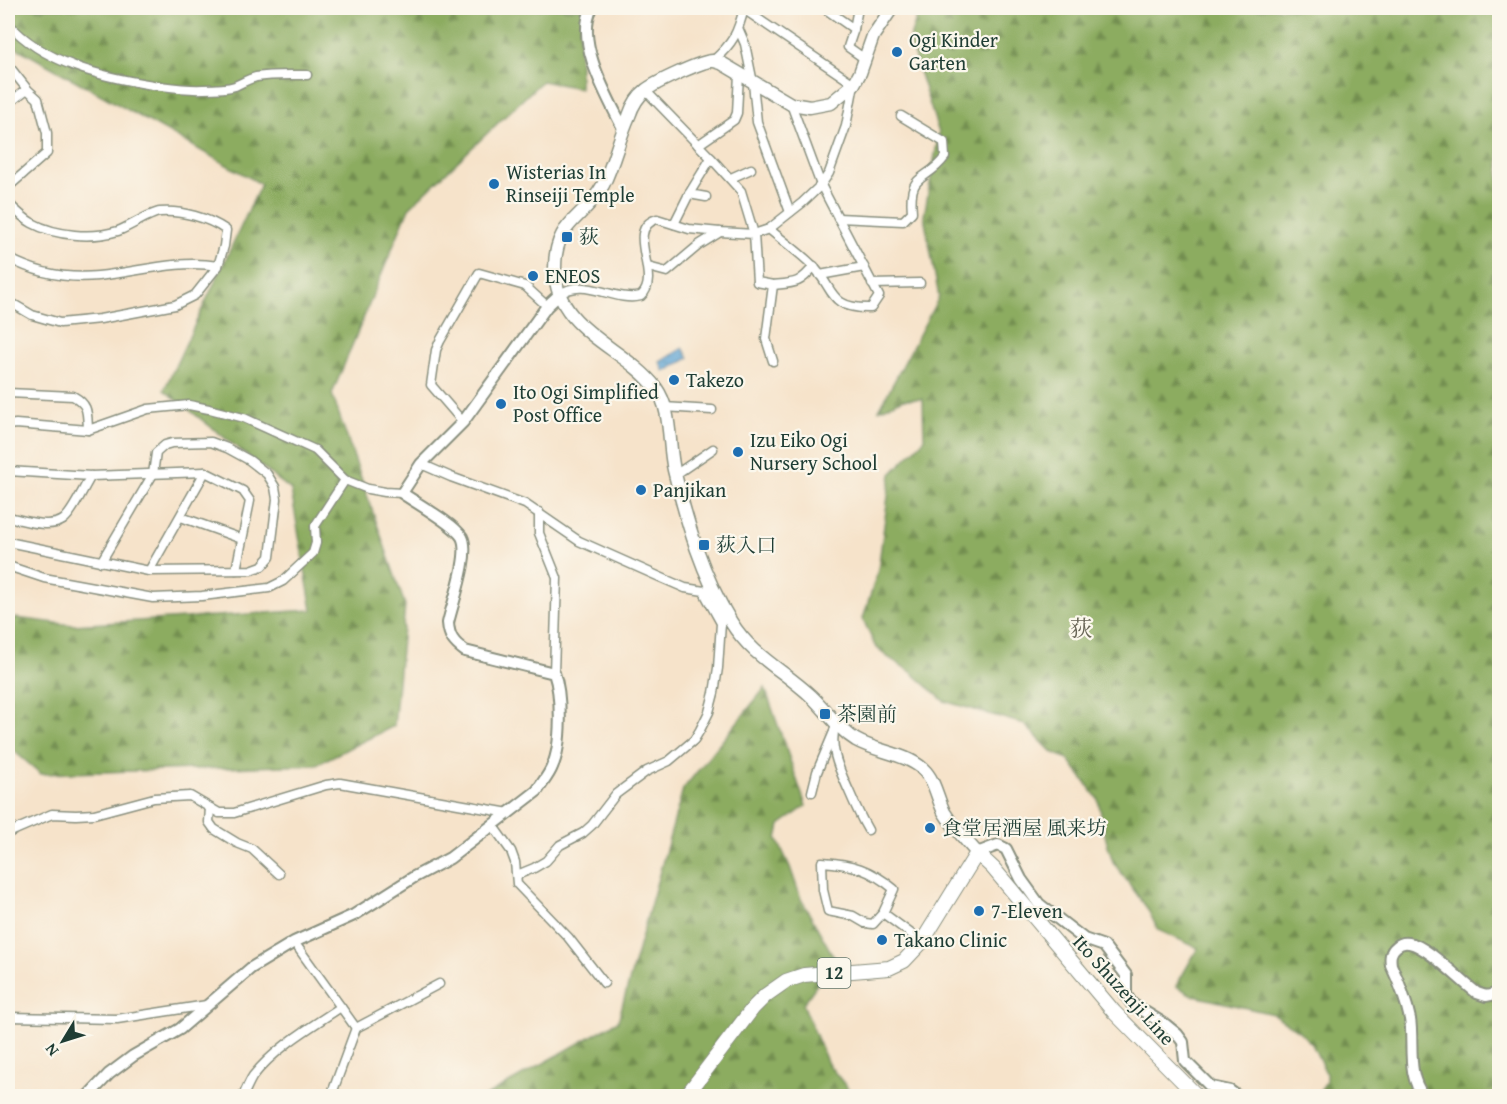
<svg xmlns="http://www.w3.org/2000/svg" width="1507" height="1104" viewBox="0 0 1507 1104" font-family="'Gentium Book Plus','Noto Serif JP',serif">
<defs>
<pattern id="forest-firs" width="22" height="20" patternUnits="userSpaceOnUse" patternTransform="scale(1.5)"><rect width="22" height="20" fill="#8cac60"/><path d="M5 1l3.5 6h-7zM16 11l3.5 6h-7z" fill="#728d50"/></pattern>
<pattern id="water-ripples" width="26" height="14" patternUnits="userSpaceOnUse" patternTransform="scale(1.5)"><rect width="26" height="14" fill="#5da2d2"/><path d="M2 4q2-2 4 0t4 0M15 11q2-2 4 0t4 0" fill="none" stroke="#4c85ab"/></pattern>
</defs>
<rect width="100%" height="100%" fill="#fbf7ec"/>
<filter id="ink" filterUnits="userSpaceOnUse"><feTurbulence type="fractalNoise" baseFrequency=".0167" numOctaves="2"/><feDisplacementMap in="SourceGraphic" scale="12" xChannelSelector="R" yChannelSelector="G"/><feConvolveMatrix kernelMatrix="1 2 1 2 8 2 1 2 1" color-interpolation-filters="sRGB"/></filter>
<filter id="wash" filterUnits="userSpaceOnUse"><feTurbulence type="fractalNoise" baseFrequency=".008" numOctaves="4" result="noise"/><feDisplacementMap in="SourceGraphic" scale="24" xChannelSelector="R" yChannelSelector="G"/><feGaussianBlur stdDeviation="1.35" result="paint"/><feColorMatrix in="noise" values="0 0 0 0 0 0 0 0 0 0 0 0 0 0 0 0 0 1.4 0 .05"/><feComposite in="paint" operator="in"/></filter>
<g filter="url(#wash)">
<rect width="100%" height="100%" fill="#f6e3ca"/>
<g fill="url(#forest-firs)" stroke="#56744a" stroke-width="1.5">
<path d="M8,8h578l-6,19v61l-38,-7 -133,127 -77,186 73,211 -11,121 -79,39 -274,9 -33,-28v-129l65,8 239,-15 -21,-120 -127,-100 97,-206 -253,-141z"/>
<path d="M920,8h579v1088h-183l10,-14v-9l-14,-29 -12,-12 -27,-18 -79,-18 -18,-10 22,-38 -40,-18 -11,-22 -34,-46 -7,-23 -8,-40 -30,-40 -16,-7 -28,-28 -80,-23 -34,-30 -24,-15 -11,-10 -12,-27 15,-49 13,-96 33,-34 -1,-41h-19l-25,11 60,-113 -15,-81 15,-83 -30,-93z"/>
<path d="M765,688l41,118 -26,19 -3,14 13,28 11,32 34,60 -32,45 25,60 26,32h-368l132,-75 65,-232z"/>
</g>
<path fill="url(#water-ripples)" stroke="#3e7083" stroke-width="1.5" d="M683,348l6,10 -24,14 -5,-10z"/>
</g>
<g filter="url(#ink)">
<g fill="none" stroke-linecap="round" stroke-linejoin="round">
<defs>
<g id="minor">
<path d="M824,8l30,21 -6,18 17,12"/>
<path d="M8,23c35,40 94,54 145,62 16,2 33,5 50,4 10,0 23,0 32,-3 7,-3 13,-7 21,-9 17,-3 34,-2 51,-2"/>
<path d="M854,29l4,-21"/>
<path d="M739,30l6,14 8,39 4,39 33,90"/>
<path d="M714,60c19,-17 24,-27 30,-52"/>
<path d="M8,65l19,24 11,10 9,34v20l-39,34"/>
<path d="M645,90l66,68 -22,36 -15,30"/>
<path d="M8,104l19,-15"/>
<path d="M698,145l36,-25 3,-7 2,-39"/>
<path d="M711,158l30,33 13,43 3,48 16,3 -7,54 7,22"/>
<path d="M731,178l20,-9"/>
<path d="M689,194l17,3"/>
<path d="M8,203c7,7 15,15 24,20 24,13 60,16 86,8 11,-4 32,-18 42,-19 21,-2 49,6 66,18l-2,16 -6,20 -23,29 -20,10 -75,14 -40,4 -28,-8 -24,-14"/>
<path d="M838,218l65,3 9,-9c-4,-41 14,-29 33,-55l-1,-15 -43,-26"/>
<path d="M769,229c14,12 30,23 43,36 23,23 15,44 59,43l8,-12 -58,-111 -30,-81"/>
<path d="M8,258c28,15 58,21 90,18 41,-4 79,-17 120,-10"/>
<path d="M648,267l19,5 32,-27 21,-13"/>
<path d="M820,275l44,-8"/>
<path d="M872,284l48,-1"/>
<path d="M773,285c22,-2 27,-1 41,-19"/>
<path d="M559,295c25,-20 54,8 82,1 22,-19 -18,-67 16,-77l32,10 31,3 34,2 15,-5 33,-26 19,-18 8,-12 17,-47 8,-42 -112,-76"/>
<path d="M8,393l65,3c16,9 14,16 15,34"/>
<path d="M664,407l48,3"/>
<path d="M463,422l-32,-37 5,-35 4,-9 39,-68 46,13 22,20"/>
<path d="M8,425l8,-1 72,6 60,-21 41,-4 20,4 35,9 71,32 30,30 23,9 17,3 17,1"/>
<path d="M421,464l30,13 74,27 54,37 83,37 23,10 19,3 7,-3"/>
<path d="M8,471l83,5 114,-4 38,19 7,10 -14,69"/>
<path d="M675,475l38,-26"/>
<path d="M539,512v21l18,45 -3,95"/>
<path d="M8,517c15,3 41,12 55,3 9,-6 21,-33 28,-44"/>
<path d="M181,517l61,22"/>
<path d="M8,542l141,29 102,-1 11,-4 8,-9 7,-58 -2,-12 -8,-13 -18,-14 -22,-12 -16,-6 -39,1 -7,2 -9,8 -3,21 -52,88"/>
<path d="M8,566l36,12 109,20 49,-2 67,-8 14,-7 30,-28 3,-10 -1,-17 30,-46"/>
<path d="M149,571l56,-99"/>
<path d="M836,723c-8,24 3,46 13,68 6,14 12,27 19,39"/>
<path d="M812,792l5,-20 16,-38"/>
<path d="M210,808l-1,14 5,7 23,14 15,6 27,25"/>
<path d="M493,826l18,25 4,11 2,22 51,53 36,46"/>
<path d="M8,833l44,-19 24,1 18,-1 60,-16 36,-2 29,17h15l92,-28 14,-2 169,30"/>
<path d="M517,875l17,-7 12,-7 14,-16 23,-12 9,-8 24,-31 31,-23 22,-10 25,-21 6,-10 9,-18 5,-19 4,-25 3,-45 -15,-27 6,-8"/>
<path d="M883,913l11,-24c-24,-20 -42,-25 -72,-27l1,28 5,21 25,5 12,7 8,1 10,-11 39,29"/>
<path d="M294,942l62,86"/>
<path d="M8,1017l109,2 90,-14"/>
<path d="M243,1096c3,-6 6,-14 10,-20 23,-29 58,-49 88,-69"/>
<path d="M331,1096l25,-68 83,-44"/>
</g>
<g id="tertiary">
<path d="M592,8c-18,32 16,90 31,120"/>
<path d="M977,853l21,-8 8,4 15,30 18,25 45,35 20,7 22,29v20l6,9 34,21 11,9 6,8 2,19 26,26 19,4 7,5"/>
<path d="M88,1096l21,-22 24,-18 47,-27 71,-61 43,-26 60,-27 60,-38 36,-19 87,-67c5,-8 12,-16 15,-24 10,-21 10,-72 2,-94l-89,-22c-11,-8 -16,-14 -17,-28 4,-19 23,-69 14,-86 -8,-13 -46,-34 -60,-44l19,-29 42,-42 84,-116 12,-11"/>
<path d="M1424,1096c-18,-20 -10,-53 -14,-77 -4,-19 -11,-37 -19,-54 -1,-7 -1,-13 5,-18 3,-3 8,-5 13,-4 17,2 53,39 68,50l9,3 14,-3"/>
</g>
<path id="secondary" d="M892,8l-19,28 -13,37 -6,11 -23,19 -21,4 -19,-3 -68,-40c-1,-1 -8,-3 -10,-3 -10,-1 -58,22 -67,29 -8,6 -14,17 -17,26 -10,22 -15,47 -26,69 -19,35 -48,35 -48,83 -1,62 70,79 101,120 16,22 12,56 18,82 13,53 28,105 57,152 21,34 52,48 80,74 16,15 27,33 45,44 21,12 49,13 67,29 12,11 14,29 21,43 9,15 22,28 33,41"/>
<path id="primary" d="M686,1096l67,-88 13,-13 20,-14 18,-6 85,-7 15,-7 18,-19 55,-89 16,15 121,144 83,84"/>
</defs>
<use href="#minor" stroke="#8a907f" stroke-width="11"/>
<use href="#tertiary" stroke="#8a907f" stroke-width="14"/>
<use href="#secondary" stroke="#8a907f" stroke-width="15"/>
<use href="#primary" stroke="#8a907f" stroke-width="16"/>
<use href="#minor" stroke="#fff" stroke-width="8"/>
<use href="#tertiary" stroke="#fff" stroke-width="10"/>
<use href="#secondary" stroke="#fff" stroke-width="12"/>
<use href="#primary" stroke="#fff" stroke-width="14"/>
</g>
</g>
<g fill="#1f6fb2" stroke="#fbf7ec" stroke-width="2">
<circle cx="897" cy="52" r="6"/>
<circle cx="494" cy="184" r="6"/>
<rect x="561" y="231" width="12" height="12" rx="3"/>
<circle cx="533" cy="276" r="6"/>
<circle cx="674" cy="380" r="6"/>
<circle cx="501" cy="404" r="6"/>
<circle cx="738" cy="452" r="6"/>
<circle cx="641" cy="490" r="6"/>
<rect x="698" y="539" width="12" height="12" rx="3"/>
<rect x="819" y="708" width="12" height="12" rx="3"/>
<circle cx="930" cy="828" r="6"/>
<circle cx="979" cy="911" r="6"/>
<circle cx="882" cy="940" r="6"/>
</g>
<g text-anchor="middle" stroke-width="4.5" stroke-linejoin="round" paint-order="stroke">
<rect fill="#fbf7ec" stroke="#61756b" stroke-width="1.5" x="817.5" y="958" width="33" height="30" rx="4.5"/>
<g font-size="18" font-weight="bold" fill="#1f3d34">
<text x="834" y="979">12</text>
</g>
<g font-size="20" fill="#1f3d34" stroke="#fbf7ec" text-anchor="start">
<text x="909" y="47">Ogi Kinder<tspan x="909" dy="23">Garten</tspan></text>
<text x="506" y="179">Wisterias In<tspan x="506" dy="23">Rinseiji Temple</tspan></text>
<text x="579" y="244">荻</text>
<text x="545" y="283">ENEOS</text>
<text x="686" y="387">Takezo</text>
<text x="513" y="399">Ito Ogi Simplified<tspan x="513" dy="23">Post Office</tspan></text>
<text x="750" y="447">Izu Eiko Ogi<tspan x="750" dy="23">Nursery School</tspan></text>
<text x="653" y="497">Panjikan</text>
<text x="716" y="552">荻入口</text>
<text x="837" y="721">茶園前</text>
<text x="942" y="835">食堂居酒屋 風来坊</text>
<text x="991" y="918">7-Eleven</text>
<text x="894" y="947">Takano Clinic</text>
</g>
<g font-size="20" fill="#1f3d34" stroke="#fbf7ec">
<text transform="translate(1124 990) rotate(48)" y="7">Ito Shuzenji Line</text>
</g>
<g font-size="22" fill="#686556" stroke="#fbf7ec">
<text x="1081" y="636">荻</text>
</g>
</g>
<rect width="1507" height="1104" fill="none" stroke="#fbf7ec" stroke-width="30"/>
<g transform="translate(63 1041) rotate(232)" stroke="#fbf7ec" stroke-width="4.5" paint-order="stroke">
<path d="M0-4.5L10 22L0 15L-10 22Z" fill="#1f3d34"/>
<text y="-9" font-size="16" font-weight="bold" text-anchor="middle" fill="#1f3d34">N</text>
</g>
</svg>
